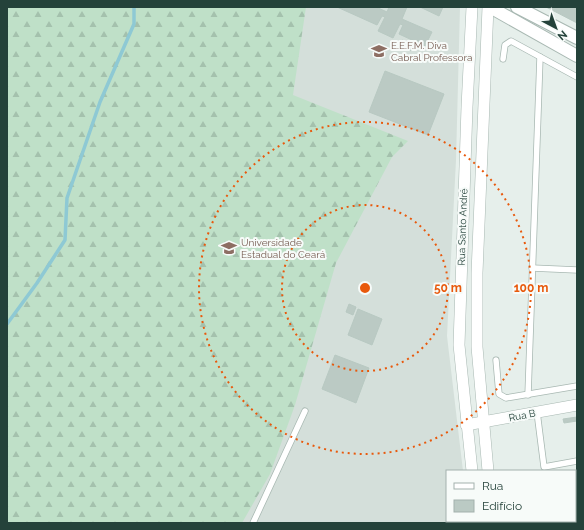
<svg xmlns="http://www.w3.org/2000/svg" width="584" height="530" viewBox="0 0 584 530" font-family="Raleway,sans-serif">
<defs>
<pattern id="forest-firs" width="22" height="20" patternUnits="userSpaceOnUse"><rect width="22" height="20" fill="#bfe0c8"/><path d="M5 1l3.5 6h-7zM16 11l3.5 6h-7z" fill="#a4c1ad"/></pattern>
</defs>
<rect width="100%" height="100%" fill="#e6efeb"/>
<path fill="#d4dfda" d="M7,7h453l-4,153 -9,176 16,135h-16v50h21l1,2h-462z"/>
<path fill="url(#forest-firs)" d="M7,7h299l-13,88 115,46 -16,16 -56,106 -41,142 -25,69 -28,49h-235z"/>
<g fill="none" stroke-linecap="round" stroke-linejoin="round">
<path stroke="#8ec9d4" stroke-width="3.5" d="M7,324l30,-41 28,-43 2,-42 33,-96 34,-78v-17"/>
</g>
<g fill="#bbcac4" stroke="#b8c9c2">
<path d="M337,7h39l11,5 2,-5h18l-5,12 30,13 -7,14 -26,-12 4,-9 -3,-1 -7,14 -15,-7 7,-14 -3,-1 -5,9z"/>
<path d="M420,7h23l-4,9z"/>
<path d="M546,7h31v16l-25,-13z"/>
<path d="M402,40l6,3 -2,5 -6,-2z"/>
<path d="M408,43l5,2 -2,6 -5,-3z"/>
<path d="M385,71l59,23 -16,41 -59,-23z"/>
<path d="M349,304l7,3 -3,8 -7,-3z"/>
<path d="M358,309l24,10 -10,26 -24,-10z"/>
<path d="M335,355l34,13 -13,35 -34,-14z"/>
<path d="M577,417v4l-13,2 -1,-4z"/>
</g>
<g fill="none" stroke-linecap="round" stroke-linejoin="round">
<defs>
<g id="service">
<path d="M503,59l2,-14 6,-4 66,36"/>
<path d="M532,268l45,2"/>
<path d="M496,360l3,34 7,4 71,-12"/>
<path d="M528,395l12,-338"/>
<path d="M537,412l7,55 33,-6"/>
<path d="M575,510l2,-1"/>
<path d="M551,521v2"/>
<path d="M253,523l52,-112"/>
</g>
<g id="minor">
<path d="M466,425l111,-20"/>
<path d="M472,471l-13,-126 8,-238 5,-100"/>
<path d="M488,471l-11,-124v-74l11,-266"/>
<path d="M478,521l1,2"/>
<path d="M492,521v2"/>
</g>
<g id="tertiary">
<path d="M490,7l87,49"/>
<path d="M517,7l60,31"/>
</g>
</defs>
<use href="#service" stroke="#a8b8b2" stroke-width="7"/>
<use href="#minor" stroke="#a8b8b2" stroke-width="12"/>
<use href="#tertiary" stroke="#a8b8b2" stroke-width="14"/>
<use href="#service" stroke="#fff" stroke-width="5.5"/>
<use href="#minor" stroke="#fff" stroke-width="11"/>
<use href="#tertiary" stroke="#fff" stroke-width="12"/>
</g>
<g fill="none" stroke="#e8590c" stroke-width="2" stroke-dasharray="2 4">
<circle cx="365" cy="288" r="83"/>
<circle cx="365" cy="288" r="166"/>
</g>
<defs>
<symbol id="school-bare" viewBox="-9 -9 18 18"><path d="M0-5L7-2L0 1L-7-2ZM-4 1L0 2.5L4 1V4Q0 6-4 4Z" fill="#8d6e63" stroke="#f7fbf9" stroke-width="2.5" paint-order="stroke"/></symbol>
<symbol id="university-bare" viewBox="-9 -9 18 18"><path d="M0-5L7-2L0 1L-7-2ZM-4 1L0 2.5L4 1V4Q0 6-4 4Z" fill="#8d6e63" stroke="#f7fbf9" stroke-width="2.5" paint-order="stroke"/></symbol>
</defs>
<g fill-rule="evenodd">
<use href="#school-bare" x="368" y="40" width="22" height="22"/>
<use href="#university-bare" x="218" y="237" width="22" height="22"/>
</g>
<g text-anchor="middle" stroke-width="4" stroke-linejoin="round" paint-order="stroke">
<g font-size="10" fill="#785e54" stroke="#f7fbf9" text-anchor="start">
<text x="391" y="49">E.E.F.M. Diva<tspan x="391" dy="12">Cabral Professora</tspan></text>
<text x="241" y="246">Universidade<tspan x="241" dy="12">Estadual do Ceará</tspan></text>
</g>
<g font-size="10" fill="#24423a" stroke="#f7fbf9">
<text transform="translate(462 227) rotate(-88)" y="4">Rua Santo André</text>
<text transform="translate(522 415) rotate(-11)" y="4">Rua B</text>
</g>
</g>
<circle cx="365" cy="288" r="6" fill="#e8590c" stroke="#f7fbf9" stroke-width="2"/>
<g font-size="12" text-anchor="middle" font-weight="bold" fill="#e8590c" stroke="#f7fbf9" stroke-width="4" stroke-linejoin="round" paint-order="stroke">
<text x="448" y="292">50 m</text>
<text x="531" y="292">100 m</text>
</g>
<rect width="584" height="530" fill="none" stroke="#24423a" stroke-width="16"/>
<rect x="446" y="470" width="130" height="52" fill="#f7fbf9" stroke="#a3b1ad"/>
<rect x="454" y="483" width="20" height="6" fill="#ffffff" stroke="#a3b1ad"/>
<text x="482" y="490" font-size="12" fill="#24423a">Rua</text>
<rect x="454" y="500" width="20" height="12" fill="#bbcac4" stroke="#a3b1ad"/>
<text x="482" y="510" font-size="12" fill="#24423a">Edifício</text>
<g transform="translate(556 28) rotate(139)" stroke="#f7fbf9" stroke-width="3" paint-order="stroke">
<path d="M0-3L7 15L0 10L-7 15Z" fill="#24423a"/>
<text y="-6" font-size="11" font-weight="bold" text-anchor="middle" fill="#24423a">N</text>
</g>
</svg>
